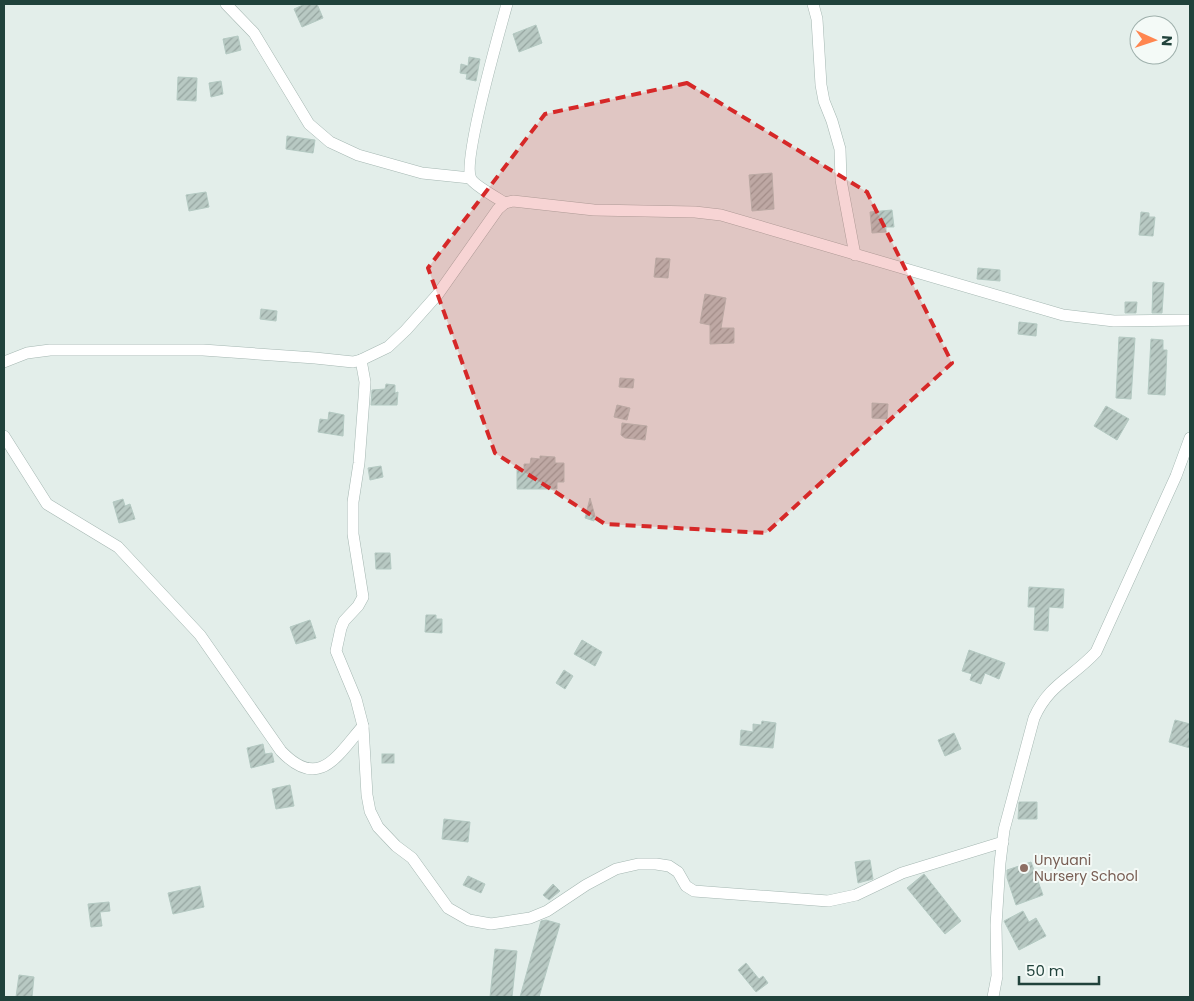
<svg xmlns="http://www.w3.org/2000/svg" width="1194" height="1001" viewBox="0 0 1194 1001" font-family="Poppins,sans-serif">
<defs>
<pattern id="building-hatch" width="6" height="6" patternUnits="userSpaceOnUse" patternTransform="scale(1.25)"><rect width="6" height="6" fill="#b8c9c3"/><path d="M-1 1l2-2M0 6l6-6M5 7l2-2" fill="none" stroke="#95a5a0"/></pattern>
</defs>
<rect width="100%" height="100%" fill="#e3eeea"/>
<g fill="url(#building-hatch)" stroke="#b4c9c2">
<path d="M305,4h12l6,14 -21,9 -8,-18z"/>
<path d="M536,25l6,18 -23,9 -6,-18z"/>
<path d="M238,36l3,14 -15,4 -3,-15z"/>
<path d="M469,57l11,2 -4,22 -10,-2 1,-5 -7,-1 1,-9 7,2z"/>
<path d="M178,77l19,1 -1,23 -19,-1z"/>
<path d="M221,81l2,13 -12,3 -2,-14z"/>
<path d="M287,136l28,4 -2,13 -27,-4z"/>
<path d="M772,173l2,36 -22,2 -3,-36z"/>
<path d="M206,192l3,15 -20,4 -3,-16z"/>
<path d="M892,210l2,17h-8v5l-14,1 -2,-21z"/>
<path d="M1141,212l8,1v4h6l-2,19 -14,-1z"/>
<path d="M656,258l14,1 -2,19 -14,-1z"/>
<path d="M978,268l22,2v11l-23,-2z"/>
<path d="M1153,282l11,1 -2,30h-10z"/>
<path d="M705,294l21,4 -5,30h13v15l-24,1v-19l-10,-2z"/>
<path d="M1125,302h12l-1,11h-11z"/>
<path d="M261,309l16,2 -1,10 -16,-2z"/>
<path d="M1019,322l18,2 -1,12 -18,-2z"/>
<path d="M1119,337l16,1 -4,61 -15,-1z"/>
<path d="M1151,339l12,1v10h4l-2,45 -17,-1z"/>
<path d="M620,378l14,1 -1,9 -14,-1z"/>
<path d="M386,384l9,1v8l3,-1 -1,13h-26l1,-15 13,-1z"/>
<path d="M872,403l16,1 -1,15 -15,-1z"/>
<path d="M617,405l13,3 -3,12 -13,-3z"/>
<path d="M1106,406l23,13 -12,21 -23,-14z"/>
<path d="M329,412l15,3 -1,21 -25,-4 2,-13 8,1z"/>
<path d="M622,423l25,3 -2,14 -20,-2 -4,-3z"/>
<path d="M540,456l15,1v6h9v19h-7v7h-40v-19h7v-6h6l1,-6 9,1z"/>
<path d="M381,466l2,11 -13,3 -2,-12z"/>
<path d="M590,498l5,18 -1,5 -9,-3z"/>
<path d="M123,499l2,7 5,-2 5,15 -16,4 -6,-21z"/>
<path d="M375,553h15l1,16h-15z"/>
<path d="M1029,587l35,2 -1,19 -14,-1 -1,24 -14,-1 1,-23h-7z"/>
<path d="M426,615h10v4h6v14l-17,-1z"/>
<path d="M310,620l6,18 -20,6 -6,-17z"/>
<path d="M582,640l20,12 -7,14 -21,-12z"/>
<path d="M969,650l36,13 -6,16 -14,-6 -4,11 -11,-4 2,-6 -10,-3z"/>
<path d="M564,670l9,6 -8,13 -9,-6z"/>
<path d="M1175,720l15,4v24l-21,-6z"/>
<path d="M762,721l14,2 -3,25 -33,-3 1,-15 12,2v-8l8,1z"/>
<path d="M954,733l7,16 -16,7 -7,-16z"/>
<path d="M263,744l2,10 7,-1 2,9 -23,6 -4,-20z"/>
<rect x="382" y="754" width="12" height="9"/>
<path d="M290,785l4,21 -18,3 -4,-20z"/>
<path d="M1019,802h18v17h-19z"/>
<path d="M444,819l26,3 -2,20 -26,-3z"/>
<path d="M870,860l3,19 -15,4 -3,-21z"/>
<path d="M1031,862l12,33 -27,10 -9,-27v-8z"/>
<path d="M924,874l37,47 -16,13 -38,-46z"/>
<path d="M468,876l17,8 -4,9 -18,-8z"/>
<path d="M553,884l7,7 -11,9 -6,-5z"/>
<path d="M200,886l4,21 -31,7 -5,-21z"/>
<path d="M109,902l1,9 -10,1 2,14 -11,1 -3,-23z"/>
<path d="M1023,911l6,11 7,-4 10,18 -27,14 -15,-29z"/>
<path d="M546,920l14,4 -21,73h-19l21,-76z"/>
<path d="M495,949l22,2 -5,46h-22z"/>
<path d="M746,963l13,16 4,-3 5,7 -12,9 -18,-22z"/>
<path d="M19,975l15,2 -2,20h-16z"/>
</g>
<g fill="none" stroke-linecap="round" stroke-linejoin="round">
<defs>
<g id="street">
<path d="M226,4l28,29 55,91 21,18 28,13 64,18 48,5"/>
<path d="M813,4l4,15 4,66 3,16 8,20 8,28 1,31 14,75"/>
<path d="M505,203c-8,-5 -31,-18 -34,-24 -9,-17 29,-150 36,-175"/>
<path d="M361,360l4,22 -1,16 -5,65 -6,39v32l10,63 -5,9 -14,15 -3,7 -5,23 20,48 7,27 4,69 3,16 8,16 18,19 16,12 36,50 21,12 22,4 39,-6 17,-7 39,-26 30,-16 22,-5h18l13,2 9,6 8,14 8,5 134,10 28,-6 46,-22 101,-31"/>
<path d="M4,362l23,-9 23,-3h153l112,8 38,4 8,-2 27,-13 18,-17 32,-36 60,-85 7,-6 8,-2 81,9 101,2 26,3 342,100 51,6 76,-1"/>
<path d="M4,436l43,68 71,43 82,88 81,116c38,40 56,5 82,-25"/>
<path d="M993,997l4,-21 -1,-51 4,-62 4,-33 30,-112c15,-34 38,-40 62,-66l80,-176 14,-38"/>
</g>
</defs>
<use href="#street" stroke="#a5b7b2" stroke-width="12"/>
<use href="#street" stroke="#fff" stroke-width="11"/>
</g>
<path fill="#d62828" fill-opacity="0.2" stroke="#d62828" stroke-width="4" stroke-dasharray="10 6" stroke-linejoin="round" d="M687,83l180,109 85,171 -186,170 -161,-9 -110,-71 -67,-185 117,-154z"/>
<circle fill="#8d6e63" stroke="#f4faf7" stroke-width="2" cx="1024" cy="868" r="5"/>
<g text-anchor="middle" stroke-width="4" stroke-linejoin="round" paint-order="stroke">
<g font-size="14" fill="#785e54" stroke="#f4faf7" text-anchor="start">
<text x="1034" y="865">Unyuani<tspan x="1034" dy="16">Nursery School</tspan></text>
</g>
</g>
<rect width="1194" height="1001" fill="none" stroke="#20423b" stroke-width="10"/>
<g transform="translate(1154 40) rotate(93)"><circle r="24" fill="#f4faf7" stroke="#9fb0ac"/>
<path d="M0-4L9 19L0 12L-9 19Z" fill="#ff8650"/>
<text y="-8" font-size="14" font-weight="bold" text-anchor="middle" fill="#20423b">N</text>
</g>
<path d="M1019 976v8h80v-8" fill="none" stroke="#20423b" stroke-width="2.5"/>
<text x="1026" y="976" font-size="15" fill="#20423b" stroke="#f4faf7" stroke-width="4" paint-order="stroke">50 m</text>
</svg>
